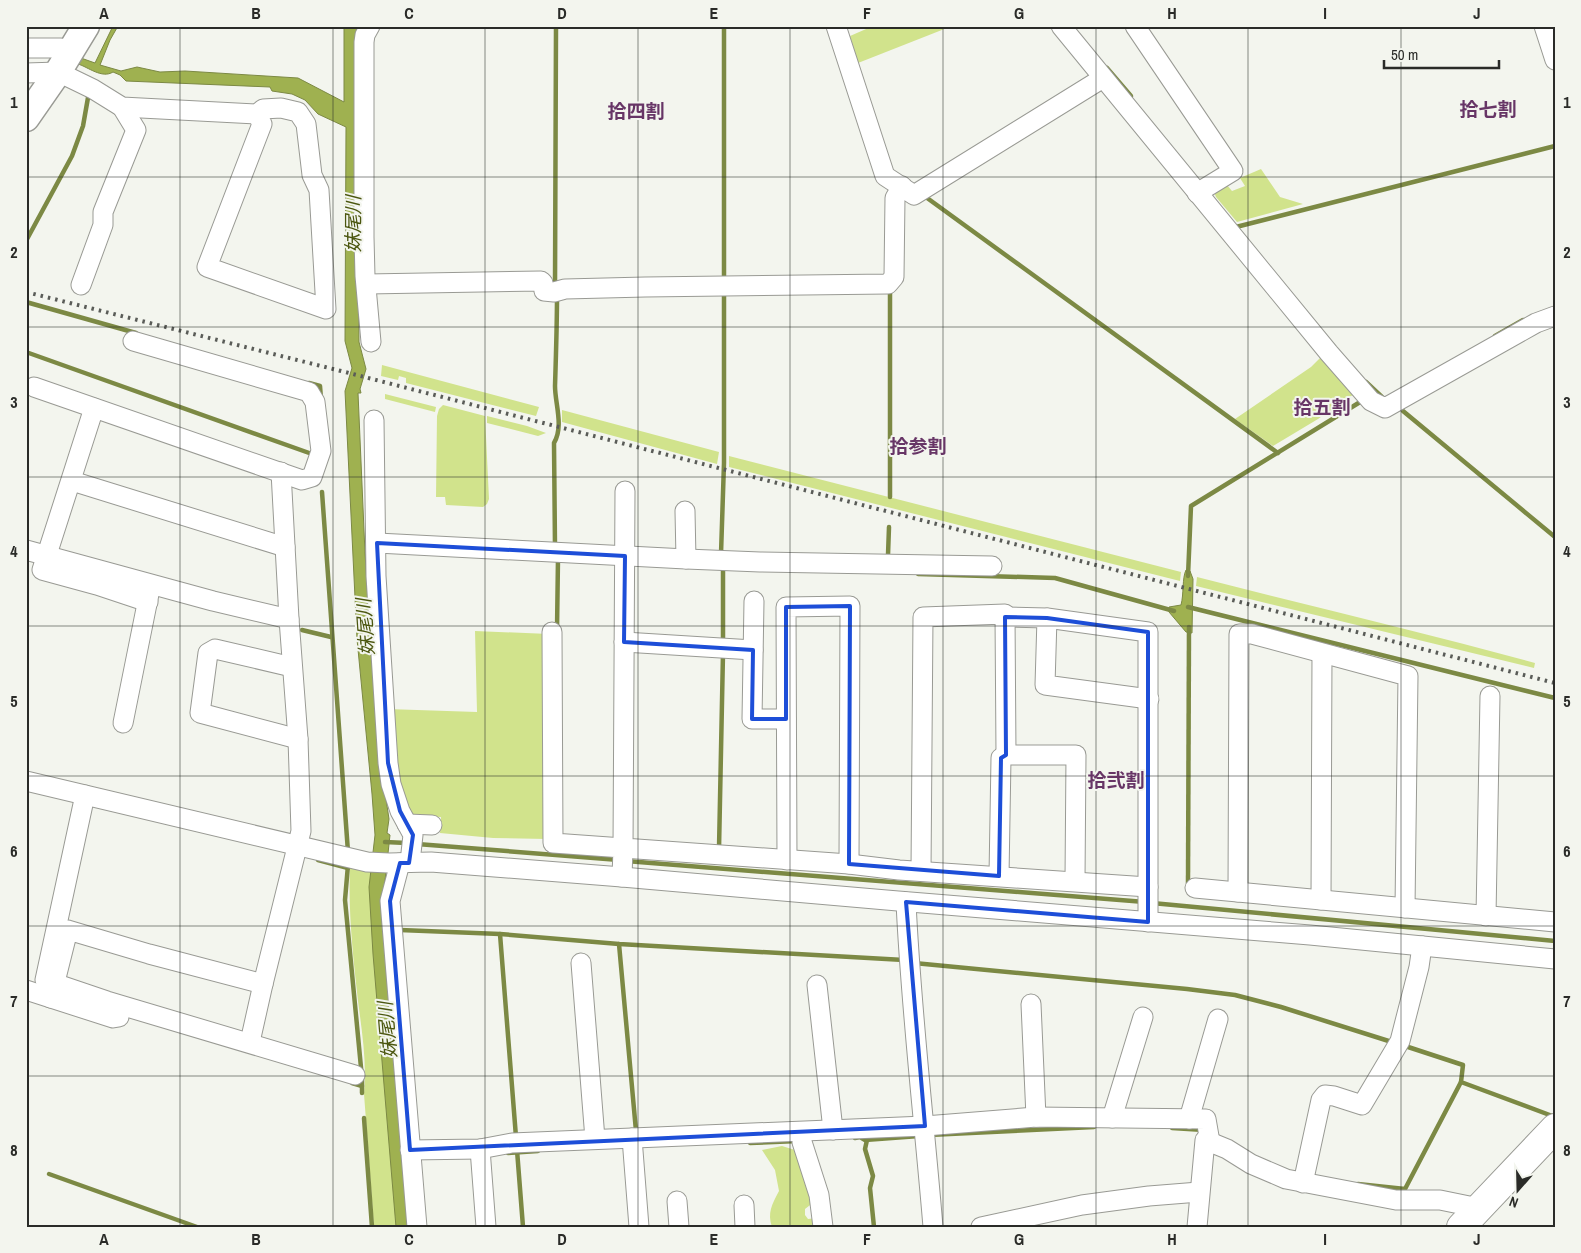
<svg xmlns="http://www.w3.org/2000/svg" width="1581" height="1253" viewBox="0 0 1581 1253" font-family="'Archivo Narrow','Noto Sans JP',sans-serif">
<rect width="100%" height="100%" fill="#f3f5ee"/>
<g fill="#d1e38c">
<path d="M873,26h79l-94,37 -8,-27z"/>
<path d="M1261,169l19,28 23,7 -66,18 -21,-25 -2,-5 13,-7 5,6 13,-5 -5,-8z"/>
<path d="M1323,355l34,37 -39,27 -45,27 -38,-27 76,-52z"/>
<path d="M382,365l157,42 -3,9 -130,-33v-5l-7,-2 -1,4 -17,-4z"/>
<path d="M385,394l51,13 -1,5 -50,-13z"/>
<path d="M443,405l42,11 4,83 -2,5 -4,3 -37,-2 -1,-8h-9l1,-81 2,-7z"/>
<path d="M562,410l157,42 -2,12 -155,-42z"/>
<path d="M487,416l40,10 19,7 -8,3 -51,-13z"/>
<path d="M729,456l452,116 -1,9 -451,-114z"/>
<path d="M1197,577c112,29 225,55 338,86l-1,5 -338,-82z"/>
<path d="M475,631l74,3 -2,205 -54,-1 -53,-5 1,-16 -32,-1 -15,-37 -7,-70 90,3z"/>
<path d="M350,866l36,6 -4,25 28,330h-36l-10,-133c3,-31 -2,-62 -6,-93 -5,-45 -10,-89 -8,-135z"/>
<path d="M782,1146l13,4 19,52 -9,7v6l3,4 9,-1 2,9h-47c-5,-14 0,-23 7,-36l-4,-21 -13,-20z"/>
</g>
<g fill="#9fb150" stroke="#7c8944">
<path d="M113,26h5l-8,14 -10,25 21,6 16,-4 23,5 25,-1 113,7 46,24v-76h13l2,316 7,27 -6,20 1,4h-3l7,160 5,78 14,155 5,33 -2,14 3,2 -7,64 27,328h-14l-23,-273 -4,-67 6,-52 -3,-41 -15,-155 -12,-248 7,-23 -7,-27 1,-214 -28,-13 -13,-14 -13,-6 -20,-3 -2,-4 -144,-6 -6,-6 -7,-3c-11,7 -25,-5 -35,-8v-7l17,6z"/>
<path d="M1186,570l4,1 3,8 -1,54 -6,-1 -17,-20v-5l12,-2c3,-11 1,-27 5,-35z"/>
</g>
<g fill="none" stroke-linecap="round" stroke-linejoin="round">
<g stroke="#7c8944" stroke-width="4.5">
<path d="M1107,68l24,28"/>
<path d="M923,195l355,258"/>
<path d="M1236,227l319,-81"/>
<path d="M26,241l46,-85 11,-30 6,-34"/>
<path d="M724,280v-254"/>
<path d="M555,286l1,-260"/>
<path d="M26,302l110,31"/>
<path d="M1495,336l28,-16"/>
<path d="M26,352l286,102"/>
<path d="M1366,382l16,15"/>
<path d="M309,383l11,3 1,13"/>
<path d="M1403,411l152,126"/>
<path d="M322,492l26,360"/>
<path d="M890,497v-208"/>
<path d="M555,547l-1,-104c10,-17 1,-39 1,-57 1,-31 2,-61 2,-91"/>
<path d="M721,554l3,-91v-172"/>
<path d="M888,555l1,-28"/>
<path d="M918,574l137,4 119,33"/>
<path d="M1188,576l3,-70 174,-107"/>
<path d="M1188,607l367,91"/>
<path d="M302,630l29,7"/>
<path d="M557,630l1,-72"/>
<path d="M723,643v-75"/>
<path d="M385,842l22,1"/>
<path d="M417,844l202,16"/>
<path d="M719,849l4,-196"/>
<path d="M318,860l30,8"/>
<path d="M626,861l519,41"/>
<path d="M348,865l-3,35 17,178v15"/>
<path d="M1188,883l1,-256"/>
<path d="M1152,903l403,38"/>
<path d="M400,930l100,4 119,10 285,16"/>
<path d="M500,934l16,203"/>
<path d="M619,944l17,187"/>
<path d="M914,963l273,26 48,6 46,12 114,36"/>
<path d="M1402,1045l61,20 -2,17 94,35"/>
<path d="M352,1083l10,3"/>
<path d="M364,1118l8,109"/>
<path d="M1172,1128l32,2"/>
<path d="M929,1135l165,-8"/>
<path d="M855,1138l5,-1 5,3 54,-4"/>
<path d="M867,1140l-2,9 8,27 -3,12 4,39"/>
<path d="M750,1143l48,-2"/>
<path d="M517,1150l6,77"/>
<path d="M508,1153l30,-2"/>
<path d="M49,1174l148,53"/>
<path d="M1358,1184l47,5 56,-107"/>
</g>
<defs>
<g id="minor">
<path d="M370,26l-5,9 -1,7v195l1,39 6,66"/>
<path d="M836,26l49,150 29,19 189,-117"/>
<path d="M1061,26l268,327 42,48 14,7 151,-85 19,-7"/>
<path d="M1135,26l98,145 -36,22"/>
<path d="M1544,26l11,34"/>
<path d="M26,48h35l10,3"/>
<path d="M26,73l32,-1 35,17 29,18 135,7 5,10 -55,143 119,42 -7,-119 -7,-15 -6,-51 -8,-12 -17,-4 -18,1 -6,5"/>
<path d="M367,284l174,-3 2,2 1,8 10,1 11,-3 80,-2 243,-3 6,-7 1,-79 7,-12"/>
<path d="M81,285l22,-60v-13l33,-82 -14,-23"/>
<path d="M34,387l268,93 10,-3 9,-26 -6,-49 -6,-10 -176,-51"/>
<path d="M94,408l-52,162 55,15 51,17"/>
<path d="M374,420l2,156 12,187 3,21 9,27 13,24 -3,27"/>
<path d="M72,481l213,66"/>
<path d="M625,491l-2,357 226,16 50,6 249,17"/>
<path d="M377,543l309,16 -1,-48"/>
<path d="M26,550l187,51 76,18"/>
<path d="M686,559l74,3 232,4"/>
<path d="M754,601l-2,118h34"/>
<path d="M1005,617l42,1 101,14v290"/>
<path d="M1047,618l-2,67 104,14"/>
<path d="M552,632l1,211 70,5 -1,29"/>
<path d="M624,642l129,8"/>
<path d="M292,667l-77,-18 -7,4 -8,60 98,26"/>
<path d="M123,723l27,-134"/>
<path d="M26,781l341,81 22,1 42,-1 191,15 276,24 412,34 245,24"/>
<path d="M85,795l-40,185 62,21 248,74"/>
<path d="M407,824l25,1"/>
<path d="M787,860l-1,-253 64,-1 -1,258"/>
<path d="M400,863l-10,38 27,326"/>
<path d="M921,871l2,-254 82,-3 1,141"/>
<path d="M999,876l2,-118 5,-3h70l-1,126"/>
<path d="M1195,888l360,34"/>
<path d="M1238,892l1,-258h13l156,42 -3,232"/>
<path d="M1321,900l1,-246"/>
<path d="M906,902c5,109 18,216 27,325"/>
<path d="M1486,916l4,-220"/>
<path d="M581,963l14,176"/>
<path d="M817,985l16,145"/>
<path d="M26,990l87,28 6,-1"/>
<path d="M51,998l17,-68 81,24 114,30"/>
<path d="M1031,1004l5,113"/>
<path d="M250,1042l13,-58 38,-153 -3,-92 -9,-120 -8,-147"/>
<path d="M1112,1118l31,-101"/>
<path d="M1189,1119l29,-100"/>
<path d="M802,1132v10l17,53 4,32"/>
<path d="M632,1138l7,89"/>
<path d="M480,1149l6,78"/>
<path d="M410,1150l70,-1 32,-6 413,-17 111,-9 170,2 4,23"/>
<path d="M1303,1183l18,-83 4,-5 9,1 28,9 38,-64 19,-74 3,-21"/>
<path d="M677,1201l2,26"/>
<path d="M744,1205l1,22"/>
<path d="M981,1227l101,-22 67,-9 50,-4"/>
<path d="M1197,1227l8,-87 22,9 24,15 35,15 110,21h44l39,8"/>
</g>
<path id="secondary" d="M26,118l32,-46 28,-46"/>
<path id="primary" d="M1461,1227l94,-99"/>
</defs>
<use href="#minor" stroke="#999a94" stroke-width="21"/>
<use href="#secondary" stroke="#999a94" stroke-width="29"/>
<use href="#primary" stroke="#999a94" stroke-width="30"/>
<use href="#minor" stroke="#fff" stroke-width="19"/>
<use href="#secondary" stroke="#fff" stroke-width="26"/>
<use href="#primary" stroke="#fff" stroke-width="28"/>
<path stroke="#5a5c58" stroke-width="4" stroke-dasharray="2.5 5" stroke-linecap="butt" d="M26,292l319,80 1210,311"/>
</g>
<path fill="none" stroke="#1d4ed8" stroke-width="4" stroke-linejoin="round" d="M377,543l248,13 -1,86 129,8 -1,69h34v-112l64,-1 -1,258 150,12 2,-118 5,-3 -1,-138 42,1 101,14v290l-242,-20 19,224 -515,24 -20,-249 10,-38h9l4,-28 -13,-24 -12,-48z"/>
<path fill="none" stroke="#2a2b28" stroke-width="1" stroke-opacity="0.55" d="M180,26v1201M333,26v1201M485,26v1201M638,26v1201M790,26v1201M943,26v1201M1096,26v1201M1248,26v1201M1401,26v1201M26,177h1529M26,327h1529M26,477h1529M26,626h1529M26,776h1529M26,926h1529M26,1076h1529"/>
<g text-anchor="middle" stroke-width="4" stroke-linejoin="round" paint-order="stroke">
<g font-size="19" font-weight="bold" fill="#673566" stroke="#f3f5ee">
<text x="1488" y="116">拾七割</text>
<text x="636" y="118">拾四割</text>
<text x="1322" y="414">拾五割</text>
<text x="918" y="453">拾参割</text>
<text x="1116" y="787">拾弐割</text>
</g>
<g font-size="19" font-style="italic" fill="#4b560f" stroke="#f3f5ee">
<text transform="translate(353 224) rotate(-90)" y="7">妹尾川</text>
<text transform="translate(365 627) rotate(-94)" y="7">妹尾川</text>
<text transform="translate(387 1030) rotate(-95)" y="7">妹尾川</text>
</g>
</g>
<rect width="1581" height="1253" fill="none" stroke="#f3f5ee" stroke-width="55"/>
<g transform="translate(1518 1190) rotate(200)" stroke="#f3f5ee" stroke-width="4" paint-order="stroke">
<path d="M0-4L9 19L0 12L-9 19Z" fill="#2a2b28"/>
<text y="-8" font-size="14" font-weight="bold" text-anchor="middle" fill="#2a2b28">N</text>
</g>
<path d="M1384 60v8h115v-8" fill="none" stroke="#2a2b28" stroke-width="2.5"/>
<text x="1391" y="60" font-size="15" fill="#2a2b28" stroke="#f3f5ee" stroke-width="4" paint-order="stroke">50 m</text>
<rect x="28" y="28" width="1526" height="1198" fill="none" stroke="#2a2b28" stroke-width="2"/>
<g font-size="16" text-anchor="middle" font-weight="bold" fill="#2a2b28">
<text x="104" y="19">A</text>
<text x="256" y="19">B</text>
<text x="409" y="19">C</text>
<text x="562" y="19">D</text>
<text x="714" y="19">E</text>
<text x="867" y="19">F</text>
<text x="1019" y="19">G</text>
<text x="1172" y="19">H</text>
<text x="1325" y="19">I</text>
<text x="1477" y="19">J</text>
<text x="14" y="108">1</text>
<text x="1567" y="108">1</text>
<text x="14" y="258">2</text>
<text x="1567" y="258">2</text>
<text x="14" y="408">3</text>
<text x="1567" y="408">3</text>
<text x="14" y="557">4</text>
<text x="1567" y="557">4</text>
<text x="14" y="707">5</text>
<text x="1567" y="707">5</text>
<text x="14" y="857">6</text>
<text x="1567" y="857">6</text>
<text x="14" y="1007">7</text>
<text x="1567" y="1007">7</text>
<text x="14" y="1156">8</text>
<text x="1567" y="1156">8</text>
<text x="104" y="1245">A</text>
<text x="256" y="1245">B</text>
<text x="409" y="1245">C</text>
<text x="562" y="1245">D</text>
<text x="714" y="1245">E</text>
<text x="867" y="1245">F</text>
<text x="1019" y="1245">G</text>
<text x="1172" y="1245">H</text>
<text x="1325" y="1245">I</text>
<text x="1477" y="1245">J</text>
</g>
</svg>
